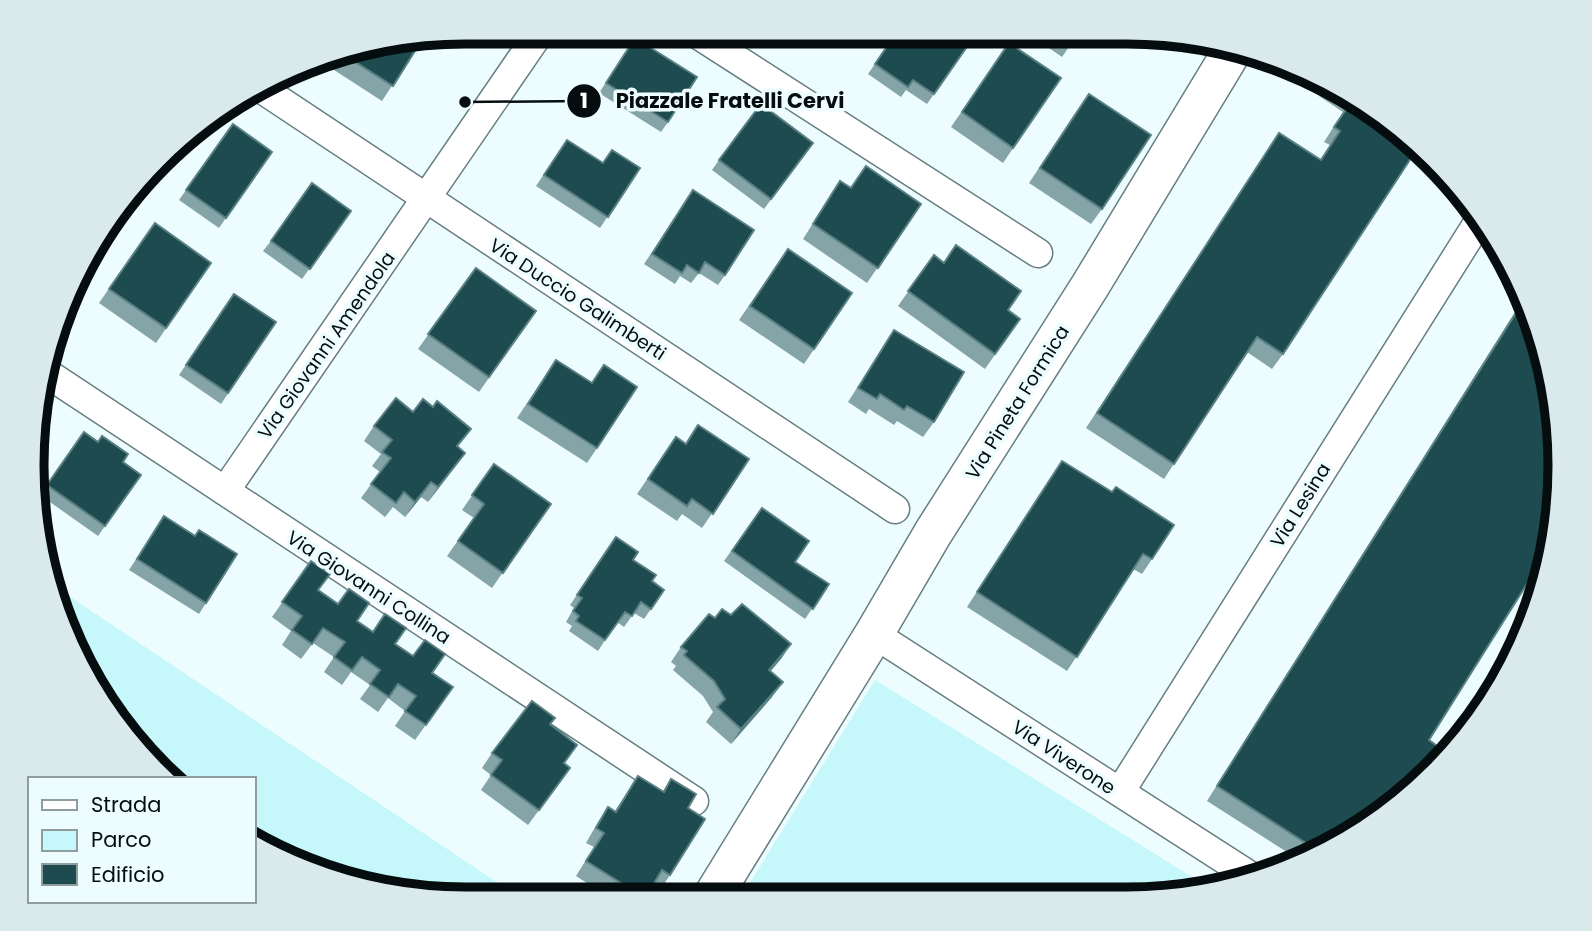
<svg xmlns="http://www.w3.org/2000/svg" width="1592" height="931" viewBox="0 0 1592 931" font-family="Poppins,sans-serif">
<rect width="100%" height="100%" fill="#edfdff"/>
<g fill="#c5f7fb">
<path d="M54,586l468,313h-85l-111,-23 -72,-35v-62h-84l-31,-28 -75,-120z"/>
<path d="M875,680l335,208 -55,11h-415z"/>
</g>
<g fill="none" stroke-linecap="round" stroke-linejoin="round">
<defs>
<g id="street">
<path d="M694,32l344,221"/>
<path d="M262,89l633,420"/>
<path d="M45,372l649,429"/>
<path d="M225,491l315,-459"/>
<path d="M874,634l381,245"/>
<path d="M1120,792l361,-574"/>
</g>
<path id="secondary" d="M711,899l163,-265 59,-101 157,-247 144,-238"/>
</defs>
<use href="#street" stroke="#667e81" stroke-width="31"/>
<use href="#secondary" stroke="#667e81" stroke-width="41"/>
<use href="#street" stroke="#fff" stroke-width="28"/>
<use href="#secondary" stroke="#fff" stroke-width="38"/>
</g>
<g fill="#85a4a7">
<path d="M826,32h22l-6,10z"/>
<path d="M897,32l76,6 -46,66 -21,-14 -5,7 -33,-23z"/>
<path d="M1026,32h53l-17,25z"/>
<path d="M423,38l-41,63 -65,-42 9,-5z"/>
<path d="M635,38l33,84 -7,10 -62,-39z"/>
<path d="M1009,43l52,35 -58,85 -52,-36z"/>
<path d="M1313,78l54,26 -84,250 -11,15 -25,-17 -83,127 -78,-51 193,-295 41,27 10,-15 -6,-3 19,-30 -36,-24z"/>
<path d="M1078,109l24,100 -11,15 -62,-41z"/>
<path d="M233,124l39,28 -53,76 -40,-28z"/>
<path d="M567,140l36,23 37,5 -40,60 -64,-42z"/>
<path d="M181,143l-21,31 -5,-3z"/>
<path d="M813,143l-49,66 -52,-39 7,-10z"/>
<path d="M840,181l11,7 70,16 -54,79 -64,-44z"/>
<path d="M686,201l39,74 -7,10 -19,-12 -8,10 -11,-7 -5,8 -31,-20z"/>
<path d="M351,211l-49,68 -39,-28 8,-10z"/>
<path d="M155,223l56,40 -55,80 -57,-40z"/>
<path d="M788,249l64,44 -48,71 -65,-44z"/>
<path d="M934,255l86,64 -35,50 -87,-63z"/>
<path d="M476,268l60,43 -57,81 -61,-43z"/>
<path d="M234,294l42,28 -55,82 -42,-29z"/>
<path d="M1520,304l32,76 -208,461 -43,20 -94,-60z"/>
<path d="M894,330l40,92 -11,15 -26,-16 -3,4 -25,-16 -3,5 -18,-12z"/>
<path d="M556,360l36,23 12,-18 -7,83 -10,15 -70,-45z"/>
<path d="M374,426l84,21 7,6 -37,49 -7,-5 -16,20 -12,-10 -8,10 -24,-19 19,-26 -8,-6 9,-12 -17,-13z"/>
<path d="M84,432l57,43 -43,61 -58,-41z"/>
<path d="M676,437l9,7 64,15 -47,69 -20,-14 -5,7 -40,-27z"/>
<path d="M1062,461l90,98 -10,15 -9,-5 -66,102 -100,-64z"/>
<path d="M494,464l57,40 -59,84 -45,-32 27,-38 -12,-8z"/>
<path d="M762,508l33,54 34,22 -24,35 -81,-58z"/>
<path d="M164,516l31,19 11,68 -7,11 -70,-44z"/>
<path d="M616,537l17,23 19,21 12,9 -20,29 -10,-6 -10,14 -7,-5 -19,29 -29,-20 3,-5 -6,-4 8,-14 -4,-3z"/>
<path d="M311,561l7,29 39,31 15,11 23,12 58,43 -38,53 -20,-14 10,-15 -17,-13 -10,14 -18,-13 10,-14 -19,-13 -9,13 -18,-13 10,-15 -21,-14 -12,16 -19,-14 9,-14 -19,-14z"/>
<path d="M731,615l60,29 -21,27 2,26 -41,47 -25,-22 7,-10 -10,-16 -30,-26 3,-4 -5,-4 10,-15 34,-29z"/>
<path d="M550,724l14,39 6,5 -42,57 -47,-35 10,-15 -9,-7 10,-15z"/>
<path d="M638,776l25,15 8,-12 17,29 -18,67 -10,15 -7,-4 -8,13h-33l-36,-23 18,-29 -8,-4 12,-21 10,-15 7,4z"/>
</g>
<g fill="#5b8084">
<path d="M465,453l-10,14 -27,35 10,-15z"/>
<path d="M431,482l-10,15 -16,20 10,-15z"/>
<path d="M791,644l-10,15 -22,26 10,-15z"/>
<path d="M783,682l-11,15 -41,47 10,-15z"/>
</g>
<g fill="#1d4b4f" stroke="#5b8084" stroke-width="2">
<path d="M897,32h67l9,6 -39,56 -21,-14 -5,7 -33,-23z"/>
<path d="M1048,32h31l-10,15z"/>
<path d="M423,38l-30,48 -53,-34z"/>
<path d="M635,38l62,39 -29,45 -62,-39z"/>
<path d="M1009,43l52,35 -48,70 -51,-36z"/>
<path d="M1089,94l62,41 -49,74 -62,-41z"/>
<path d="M1354,98l13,6 48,48 -132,202 -26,-17 -83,127 -77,-51 182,-280 42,27 19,-29 -6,-4z"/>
<path d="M761,104l52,39 -42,56 -52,-39z"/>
<path d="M233,124l39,28 -46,66 -40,-28z"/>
<path d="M567,140l36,23 9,-13 28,18 -32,49 -64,-42z"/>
<path d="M181,143l-14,21 -3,-2z"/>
<path d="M866,166l55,38 -43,64 -65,-44 27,-43 11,7z"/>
<path d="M312,183l39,28 -41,58 -39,-28z"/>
<path d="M693,190l61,40 -29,45 -20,-13 -6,11 -12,-8 -5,8 -30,-19z"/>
<path d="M155,223l56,40 -45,65 -57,-39z"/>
<path d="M956,245l65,46 -13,19 12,9 -25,35 -87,-63 26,-36 10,8z"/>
<path d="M788,249l64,44 -38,56 -64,-43z"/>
<path d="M476,268l60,43 -47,66 -61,-43z"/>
<path d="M234,294l42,28 -48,71 -42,-28z"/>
<path d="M1521,305l31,75v164l-123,196 19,14 -15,19 -89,68 -24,11 -103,-66z"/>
<path d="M894,330l70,42 -30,50 -27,-16 -3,4 -24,-16 -3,5 -19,-11z"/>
<path d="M556,360l36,23 12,-18 33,22 -40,61 -69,-44z"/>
<path d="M396,398l17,14 10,-13 10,8 4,-6 34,28 -14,17 8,7 -27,34 -7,-5 -16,20 -11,-10 -8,11 -25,-19 20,-26 -9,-6 10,-12 -18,-14z"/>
<path d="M698,425l51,34 -36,55 -21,-15 -5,7 -39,-27 28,-42 10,7z"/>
<path d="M84,432l14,10 4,-6 26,18 -5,8 18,13 -36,51 -58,-41z"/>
<path d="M1062,461l50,31 4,-5 58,38 -22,34 -9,-5 -66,103 -100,-65z"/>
<path d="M494,464l57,40 -48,69 -45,-32 26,-37 -12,-9z"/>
<path d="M762,508l47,33 -14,21 34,22 -16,25 -81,-58z"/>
<path d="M164,516l31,20 4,-6 38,24 -31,49 -69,-44z"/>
<path d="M616,537l22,15 -5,8 23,15 -4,6 12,9 -13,19 -10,-7 -9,14 -7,-4 -20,28 -29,-19 3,-5 -6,-5 9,-13 -5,-3z"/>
<path d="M311,561l19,13 -12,16 20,14 11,-15 20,14 -12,18 16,11 12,-18 21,14 -11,16 18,12 12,-16 20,14 -13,19 21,14 -27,38 -21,-14 11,-15 -18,-12 -9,13 -19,-13 10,-14 -18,-13 -10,13 -18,-13 11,-15 -22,-14 -11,16 -20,-14 10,-14 -20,-14z"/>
<path d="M742,604l49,40 -22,26 14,12 -42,47 -24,-22 8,-8 -11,-18 -30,-26 3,-4 -6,-4 28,-33 6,4 7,-9 9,6z"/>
<path d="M532,701l23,17 -5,6 27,21 -13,18 6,5 -31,42 -48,-35 11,-15 -10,-7z"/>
<path d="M638,776l26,16 7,-13 25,15 -8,14 17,11 -35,56 -8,-5 -17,28 -59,-37 18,-28 -8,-5 12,-21 8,5z"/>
</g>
<g text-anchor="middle" stroke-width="7" stroke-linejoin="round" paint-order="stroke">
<g font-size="19" fill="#050d0e" stroke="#edfdff">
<text transform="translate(578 299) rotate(33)" y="7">Via Duccio Galimberti</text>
<text transform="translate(326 345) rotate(-55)" y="7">Via Giovanni Amendola</text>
<text transform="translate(1017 402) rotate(-58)" y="7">Via Pineta Formica</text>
<text transform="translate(1300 505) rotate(-58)" y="7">Via Lesina</text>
<text transform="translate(369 587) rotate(33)" y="7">Via Giovanni Collina</text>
<text transform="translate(1064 757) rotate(33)" y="7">Via Viverone</text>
</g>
</g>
<path d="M0 0H1592V931H0ZM465 44H1127A421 421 0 0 1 1548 465V466A421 421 0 0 1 1127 887H465A421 421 0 0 1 44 466V465A421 421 0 0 1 465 44Z" fill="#daeaec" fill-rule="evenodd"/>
<path fill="none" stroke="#050d0e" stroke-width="9" d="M465 44H1127A421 421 0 0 1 1548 465V466A421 421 0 0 1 1127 887H465A421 421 0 0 1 44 466V465A421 421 0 0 1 465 44Z"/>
<path fill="none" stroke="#050d0e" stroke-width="2.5" d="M465 102L584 101"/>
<g fill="#050d0e" stroke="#edfdff" stroke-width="2.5">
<circle cx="465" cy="102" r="7"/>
<circle cx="584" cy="101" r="18"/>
</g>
<g font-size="21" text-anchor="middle" font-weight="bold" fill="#fff">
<text x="584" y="108">1</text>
</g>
<g font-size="21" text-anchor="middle" font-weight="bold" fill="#050d0e" stroke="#edfdff" stroke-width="7" stroke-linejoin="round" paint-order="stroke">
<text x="730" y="108">Piazzale Fratelli Cervi</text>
</g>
<rect x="28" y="777" width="228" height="126" fill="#edfdff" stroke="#909d9f" stroke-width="2"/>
<rect x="42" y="800" width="35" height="10" fill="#ffffff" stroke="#909d9f" stroke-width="2"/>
<text x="91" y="812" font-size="21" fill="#050d0e">Strada</text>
<rect x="42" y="830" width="35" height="21" fill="#c5f7fb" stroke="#909d9f" stroke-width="2"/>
<text x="91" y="847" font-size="21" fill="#050d0e">Parco</text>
<rect x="42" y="864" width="35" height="21" fill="#1d4b4f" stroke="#909d9f" stroke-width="2"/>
<text x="91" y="882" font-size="21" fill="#050d0e">Edificio</text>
</svg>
